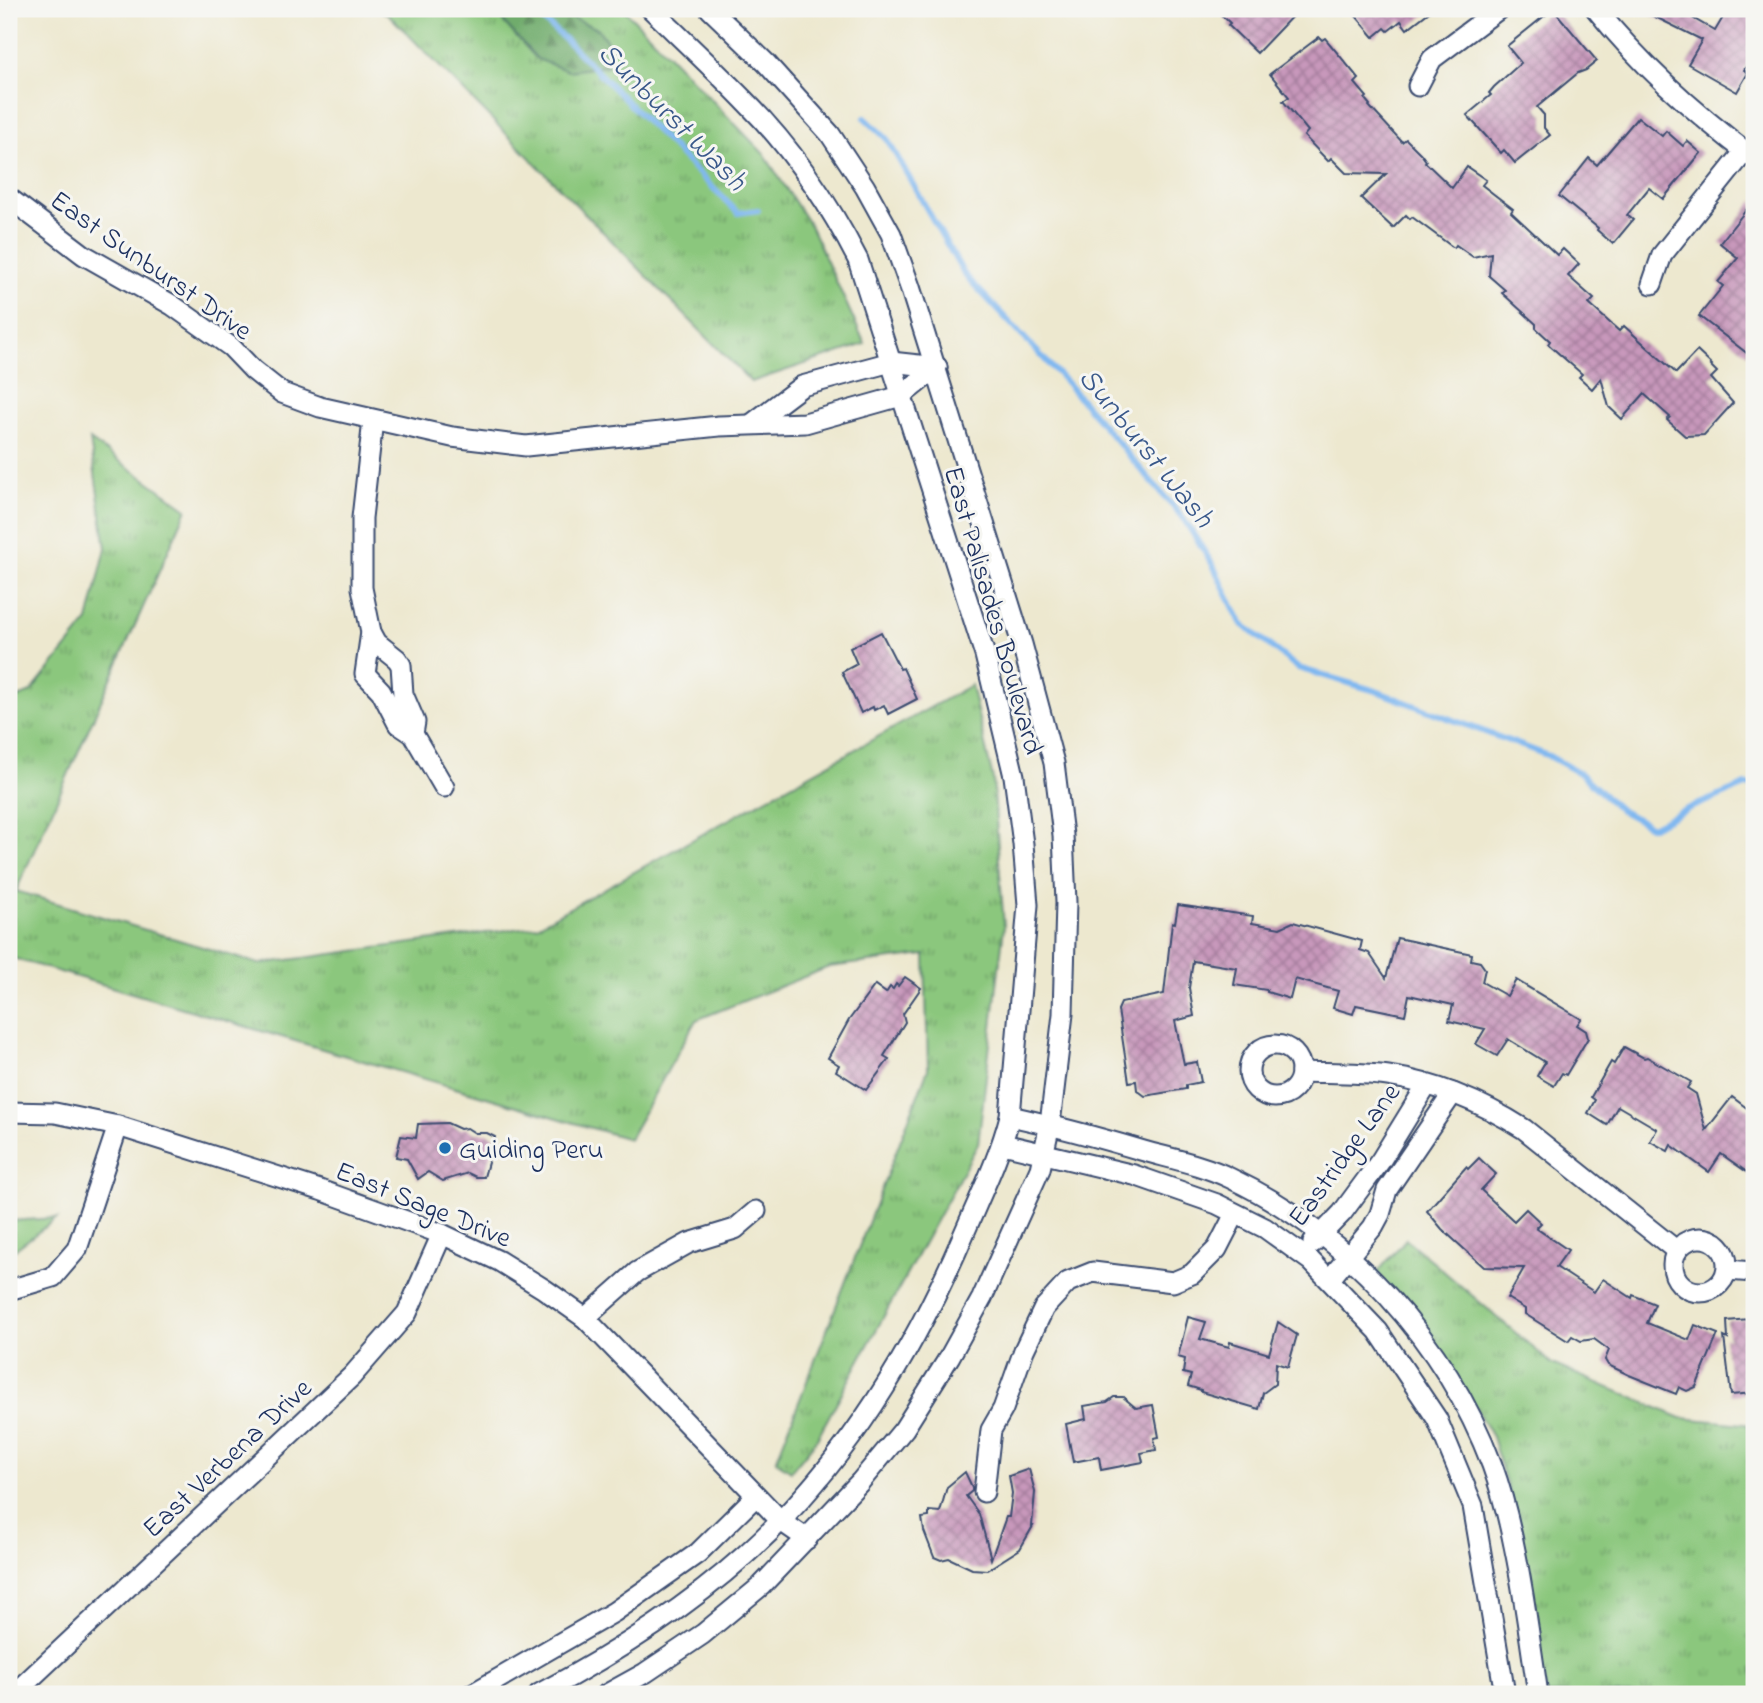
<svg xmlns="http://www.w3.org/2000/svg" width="1763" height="1703" viewBox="0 0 1763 1703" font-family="'Indie Flower',sans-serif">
<defs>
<pattern id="grass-tufts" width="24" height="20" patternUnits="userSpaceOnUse" patternTransform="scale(1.75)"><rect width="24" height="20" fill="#8bc77d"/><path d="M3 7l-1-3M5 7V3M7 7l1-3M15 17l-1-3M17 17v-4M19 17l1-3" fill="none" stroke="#71a26a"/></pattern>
<pattern id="forest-firs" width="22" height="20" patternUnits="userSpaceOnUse" patternTransform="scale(1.75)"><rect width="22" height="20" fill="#70ac6c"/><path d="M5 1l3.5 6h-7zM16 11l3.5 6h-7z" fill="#5b8c5c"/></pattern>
<pattern id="building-cross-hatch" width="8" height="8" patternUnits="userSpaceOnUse" patternTransform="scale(1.75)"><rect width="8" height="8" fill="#c898bb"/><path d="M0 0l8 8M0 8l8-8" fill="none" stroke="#a27c9b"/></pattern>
</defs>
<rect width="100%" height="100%" fill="#f6f6f2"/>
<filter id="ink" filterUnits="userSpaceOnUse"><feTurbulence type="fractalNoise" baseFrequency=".0143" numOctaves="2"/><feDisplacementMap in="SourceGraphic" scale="14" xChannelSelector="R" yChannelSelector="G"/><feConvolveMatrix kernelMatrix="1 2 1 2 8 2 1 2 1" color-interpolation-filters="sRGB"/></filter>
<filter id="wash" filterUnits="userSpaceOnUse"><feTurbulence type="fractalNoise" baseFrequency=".00686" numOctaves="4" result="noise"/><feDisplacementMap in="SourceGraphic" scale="28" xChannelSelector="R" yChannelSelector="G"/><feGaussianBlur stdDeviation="1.57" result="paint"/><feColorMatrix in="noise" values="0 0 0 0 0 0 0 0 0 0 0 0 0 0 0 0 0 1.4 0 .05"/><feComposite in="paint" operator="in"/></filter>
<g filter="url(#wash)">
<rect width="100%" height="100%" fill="#ede8cf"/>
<g fill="url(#grass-tufts)" stroke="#537b6e" stroke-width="2">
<path d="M377,9h115l45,50 61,-30 -35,-15 -6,-5h67l140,145 47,73 54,117 -114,38 -363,-368z"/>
<path d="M90,440l97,69 -171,382 243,73 278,-38 434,-241 22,94 11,148 -26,217 -163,298 -24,29 -15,-10 152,-392 -3,-114 -96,12 -133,53 -67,119 -620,-182v-256l22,-9 57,-71 18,-73z"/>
<path d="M57,1218l-48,36v-33z"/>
<path d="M1406,1239l146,125 129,54 73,7v269h-208l-34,-191 -20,-66 -28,-49 -88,-114z"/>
</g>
<path fill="url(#forest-firs)" stroke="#466e65" stroke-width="2" d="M492,9h65l6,5 35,15 14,19 -5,18 -39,5 -31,-12z"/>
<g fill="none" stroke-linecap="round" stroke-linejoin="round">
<g stroke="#80b8f0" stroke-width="6">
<path d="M531,9l38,34 169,170 20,-3"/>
<path d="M865,118l22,21 77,135 101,107 118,137 30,47 28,58 57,45 78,23 173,65 32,18 39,36 32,17 35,-18 59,-24 8,1"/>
</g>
</g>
<g id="blocks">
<g fill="url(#building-cross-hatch)">
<path d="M1215,9h84l-42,44 -29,-28 2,-2z"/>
<path d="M1350,9h83l-26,20 -6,-8 -13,10 -3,-3 -11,9z"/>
<path d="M1553,9l44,52 -11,9 -8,3 -41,34 7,8v13l6,7 -35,28 -11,-13 -3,3 -34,-38 24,-20 -2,-2 5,-6 27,-24 -14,-17z"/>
<path d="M1639,9h56l-4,8 24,14 13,-22h12l14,8v36l-10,17 4,3 -11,19 -49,-28 14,-24z"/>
<path d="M1319,37l3,3 3,-2 34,41 -4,4 12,14 -2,2 5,6 -1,1 33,36 4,-3 15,15 5,7 -1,1 27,26 15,-21 19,13 -4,5 31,24 -2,3 46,43 6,-6 16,15 -11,12 26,23 -5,5 30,27 5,-5 52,47 21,-22 15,14 -1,1 6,6 -6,6 22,25 -29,32 -19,1 -18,-16 3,-3 -26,-23 -22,25 -13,-12 -8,-29 -9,11 -13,-12 3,-3 -34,-30 2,-3 -14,-13v-4l-34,-31 3,-3 -16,-14 2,-23 -18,4 -17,-12 -2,3 -42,-31 -2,2 -4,-4 -13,13 -32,-30 25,-24 -40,-1 -15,-15 -3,3 -24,-25 4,-5 -25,-30 6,-4 -19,-23z"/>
<path d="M1638,117l24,19 4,-5 17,15 4,-5 14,12 -38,46 -14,-11 -22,27 6,5 -20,24 -16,-14 1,-2 -39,-32 30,-38 8,7z"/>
<path d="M1754,200v146l-6,8 -49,-38 24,-30 -5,-4 20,-24 -18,-15z"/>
<path d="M881,632l19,37 3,-1 14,31 -29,15 -4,-9 -10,5 -1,-3 -12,6 -19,-41 15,-8 -7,-16z"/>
<path d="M1178,905l75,11 -1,7 28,5 13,-6 69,19 -2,9 9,3 17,25 11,-40 75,16 -1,6 9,2 5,7 -3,13 25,14 9,-16 65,39 -4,6 9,6 2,7 -22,37 -4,-2 -8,13 -17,-10 8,-14 -37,-23 -11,17 -21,-12 9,-15 -36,-8 4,-16 -44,-10 -4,20 -49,-10 -3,9 -20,-6 5,-17 -43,-12 -5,20 -23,-7v-2l-33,-5 3,-17 -44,-7 -4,27 5,28 -19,5 9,43 13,-2 4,20 -15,3v4l-41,7 -8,-6 -1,-9 -7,1 -11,-72 3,-7 43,-9 8,-72 3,1z"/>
<path d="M905,977l16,11 -18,26 2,8 -21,34 5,3 -23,31 -30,-19 3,-6 -11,-7 21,-38 26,-35 11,8 4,-6 3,2 3,-5 2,2z"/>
<path d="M1624,1047l20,11 3,-1 44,25 -4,6 9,6 10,36 26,-33 16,12 6,-2v70l-33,-23 -12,18 -38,-27 -3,6 -18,-10 7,-12 -39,-23 -11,19 -19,-12 7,-13 -4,-3 20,-35 3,2z"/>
<path d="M447,1123l13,6 7,-1 8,5h12l8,4 -11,40h-8l-8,-4 -25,8 -15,-9 -10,7 -11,-20 -11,-2 5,-21 15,2 2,-14z"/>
<path d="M1479,1158l17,16 -15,16 33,31 12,-12 15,14 -5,5 32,22 -12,17 38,25 9,-13 29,19 1,-3 22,9 -8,19 42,17 6,-15 23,9 -22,53 -9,4 -8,-4 -3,7 -47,-19 -21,-10 -3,-5 4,-10 -15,-11 -13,2 -9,-5 -4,5 -43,-27v-5l-18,-11 17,-30 -40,-1 -42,-38 -15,-18 39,-44 2,2z"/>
<path d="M1188,1317l18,5 -6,17 29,8 1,-5 39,12 9,-32 19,13 -9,32 -12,-4 -1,21 -12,9 -4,16 -58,-17v-2l-13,-4 3,-11 -8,-2 2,-14 -7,-2z"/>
<path d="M1749,1319l2,21h3v53l-23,2 -7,-58 4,2 -1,-18z"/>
<path d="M1114,1397h9l13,11 17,-3 6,32 -5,1 2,12 -15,3 2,9 -42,8 -2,-13 -26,5 -7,-38 20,-5 -2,-13 23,-4z"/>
<path d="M1029,1469l6,23 -3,34h1l-13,23 -33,21 -15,-1 -23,-11 -8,2 -7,-3 -10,-26 -2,-13 7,-1v-6l11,1 7,-25 18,-15 7,15v4l-6,5 13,18 12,45 15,-42h3l3,-24 -3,-17z"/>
</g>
</g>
</g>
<g filter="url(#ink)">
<use href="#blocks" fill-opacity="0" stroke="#3a4b6f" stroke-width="2"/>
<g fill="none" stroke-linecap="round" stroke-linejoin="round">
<defs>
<g id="minor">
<path d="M1596,9c44,55 101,106 158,149"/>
<path d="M1418,86l14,-27 67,-50"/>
<path d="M9,198l75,57 88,50 59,42 22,23 29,23 38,14 132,30 74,9 193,-20 86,-3 96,-27 36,-29"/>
<path d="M1652,284l10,-29 83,-104"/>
<path d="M373,420l-11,98v70l9,44 6,11 20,16 4,6 2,29 12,28 -2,12"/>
<path d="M753,423l49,-37 89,-24 46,5"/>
<path d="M371,632l-6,42 16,17 17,33 15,10 31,53"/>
<circle cx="1275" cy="1071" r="26"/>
<path d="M1301,1072c29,1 58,0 87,4 48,7 95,27 136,53l153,122"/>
<path d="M9,1112l46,1 63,13 202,64 122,44 57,27 45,28 41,29 196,203 26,18"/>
<path d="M1010,1116c46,10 90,22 134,35 29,8 59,14 86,27 119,56 216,165 262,287 25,68 35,157 46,229"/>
<path d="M1003,1144l131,31 83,29 48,24 46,33 67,70 59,88 36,87 32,188"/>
<circle cx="1700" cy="1265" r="27"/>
<path d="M1313,1243l29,-30 39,-53 46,-75"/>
<path d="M1727,1270l27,2"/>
<path d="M1330,1279l43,-52 7,-13 7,-24 66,-97"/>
<path d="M9,1290l44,-13 24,-28 41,-123"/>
<path d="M585,1318l52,-46 52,-29 46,-14 21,-18"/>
<path d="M984,1492l7,-62 12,-21 21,-59 20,-42 24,-26 25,-10 80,10 19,-8 25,-25 18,-35"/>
<path d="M14,1694l338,-318 55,-63 35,-79"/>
<path d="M472,1694l142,-82 84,-59 58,-57"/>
<path d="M539,1694c73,-39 144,-83 206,-139 100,-89 169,-203 221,-326 16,-37 34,-74 44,-113l18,-211 -5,-61 -9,-68 -29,-121 -127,-395c-30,-59 -68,-114 -115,-161 -30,-31 -61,-60 -92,-90"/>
<path d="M607,1694l38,-21 58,-39 58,-48 99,-104 44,-53 46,-73 32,-58 58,-129 10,-45 13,-110 3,-112 -3,-67 -9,-72 -32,-119 -112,-357 -19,-53 -26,-47 -35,-53 -64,-71 -56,-54"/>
</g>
</defs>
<use href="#minor" stroke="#3a4b6f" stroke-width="23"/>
<use href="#minor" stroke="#fff" stroke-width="19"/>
</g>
</g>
<circle fill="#1f6fb2" stroke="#f6f6f2" stroke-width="2.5" cx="445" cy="1148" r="7"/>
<g text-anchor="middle" stroke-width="6" stroke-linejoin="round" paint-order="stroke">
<g font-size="28" fill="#1b2f5e" stroke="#f6f6f2">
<text transform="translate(152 264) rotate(35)" y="10">East Sunburst Drive</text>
<text transform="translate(995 610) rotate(74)" y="10">East Palisades Boulevard</text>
<text transform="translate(1343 1154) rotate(-54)" y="10">Eastridge Lane</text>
<text transform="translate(424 1203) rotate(22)" y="10">East Sage Drive</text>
<text transform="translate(226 1457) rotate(-43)" y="10">East Verbena Drive</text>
</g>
<g font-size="28" fill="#1b2f5e" stroke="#f6f6f2" text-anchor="start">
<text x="459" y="1158">Guiding Peru</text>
</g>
<g font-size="30" font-style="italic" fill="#39588a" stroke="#f6f6f2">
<text transform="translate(673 116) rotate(45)" y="10">Sunburst Wash</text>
<text transform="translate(1147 447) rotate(51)" y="10">Sunburst Wash</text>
</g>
</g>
<rect width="1763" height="1703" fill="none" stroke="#f6f6f2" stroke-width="35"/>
</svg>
